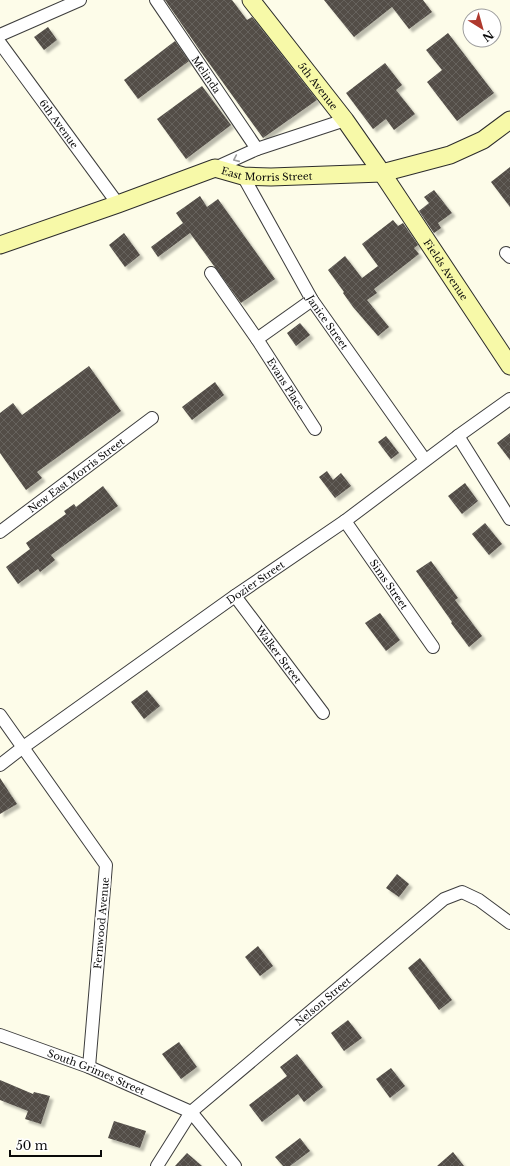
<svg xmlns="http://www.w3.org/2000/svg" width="510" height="1166" viewBox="0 0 510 1166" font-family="'Libre Baskerville',serif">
<defs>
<pattern id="building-cross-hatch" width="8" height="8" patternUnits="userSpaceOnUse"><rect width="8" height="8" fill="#524d47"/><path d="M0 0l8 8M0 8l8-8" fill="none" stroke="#66625d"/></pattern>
<filter id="shadow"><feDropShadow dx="3.5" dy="3.5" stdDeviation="1" flood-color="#0004"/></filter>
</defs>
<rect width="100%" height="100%" fill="#fdfce9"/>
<g fill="url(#building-cross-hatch)" filter="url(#shadow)">
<path d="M165,0h67l15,20 5,-3 65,83 -54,38 -62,-86z"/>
<path d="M324,0h99l9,12 -23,17 -17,-22 -38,30z"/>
<path d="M48,27l9,13 -13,10 -10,-13z"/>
<path d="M448,33l46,60 -37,28 -30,-39 15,-12 -16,-20z"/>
<path d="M175,41l14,20 -51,38 -14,-19z"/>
<path d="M385,63l17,22 -6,5 19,24 -21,16 -8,-11 -13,10 -27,-36z"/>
<path d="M202,86l29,39 -45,34 -29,-40z"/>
<path d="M510,167v40l-19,-25z"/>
<path d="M434,190l18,23 -14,10 3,5 -7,5 -15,-22 10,-8 -5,-6z"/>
<path d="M200,196l7,11 11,-8 57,80 -34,24 -51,-70 -32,24 -7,-10 32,-24 -7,-10z"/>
<path d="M393,220l5,6 5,-3 15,22 -4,3 5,6 -45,35 3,4 -10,7 22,27 -11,9 -25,-29 -10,-14 1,-1 -16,-22 17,-14 17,22 16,-12 -16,-22z"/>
<path d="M124,233l16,22 -15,12 -16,-22z"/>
<path d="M300,323l10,12 -14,11 -9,-13z"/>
<path d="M89,366l32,45 -84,61 5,6 -16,12 -26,-37v-40l13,-10 9,12z"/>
<path d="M215,382l9,13 -32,25 -10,-13z"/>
<path d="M510,433v27l-13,-17z"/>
<path d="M386,436l13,17 -8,6 -13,-17z"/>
<path d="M327,471l6,9 8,-7 10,13 -16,12 -16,-21z"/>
<path d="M465,483l13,18 -16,13 -14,-18z"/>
<path d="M103,486l15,20 -67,49 4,5 -15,12 -2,-3 -20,15 -12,-17 24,-18 -4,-6 40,-29 -2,-3 10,-7 2,3z"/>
<path d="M485,523l17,21 -13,11 -17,-21z"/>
<path d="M431,561l27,37 -3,2 27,36 -13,11 -18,-24 1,-1 -36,-51z"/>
<path d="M380,613l20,27 -14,11 -21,-28z"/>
<path d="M147,690l13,16 -16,13 -13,-17z"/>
<path d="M0,778l17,26 -17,10z"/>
<path d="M397,874l12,10 -10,13 -13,-9z"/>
<path d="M258,946l15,20 -13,10 -15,-19z"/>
<path d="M420,958l32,42 -13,10 -31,-42z"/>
<path d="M348,1020l14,18 -18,13 -13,-18z"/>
<path d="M179,1042l18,25 -16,12 -19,-25z"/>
<path d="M297,1054l26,33 -19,15 -6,-8 -36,28 -13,-17 38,-29 -7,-9z"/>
<path d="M391,1068l14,18 -15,12 -14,-19z"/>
<path d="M0,1080l33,14 1,-2 16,4 -9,28 -16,-5 3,-8 -28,-11z"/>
<path d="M114,1121l32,10 -6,17 -32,-10z"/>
<path d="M300,1138l10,13 -20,15h-7l-8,-9z"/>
<path d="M453,1152l11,14h-27z"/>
<path d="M187,1153l15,13h-27z"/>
</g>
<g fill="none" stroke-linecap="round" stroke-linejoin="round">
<defs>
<g id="street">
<path id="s1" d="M156,0l101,149"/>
<path d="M0,35l80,-35"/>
<path id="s2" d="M0,43l118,161"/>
<path d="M215,168l42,-19 88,-29"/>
<path id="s3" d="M243,176l69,124 113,160"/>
<path d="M506,253l4,4"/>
<path id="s4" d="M211,273l46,66 58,90"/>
<path d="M257,339l55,-39"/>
<path d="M458,436l52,83"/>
<path id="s5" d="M345,521l88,126"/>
<path id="s6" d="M0,532l152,-114"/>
<path id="s7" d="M235,596l88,117"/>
<path d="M0,715l106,150 -17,202"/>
<path id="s8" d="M0,765l22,-17 213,-152 110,-75 113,-85 52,-37"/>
<path id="s9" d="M0,1035l89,32 102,45 44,54"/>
<path id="s10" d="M157,1166l34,-54 253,-213 18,-7 17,8 31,23"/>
</g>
<g id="secondary">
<path id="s11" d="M251,0l94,120 37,53 128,193"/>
<path id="s12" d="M0,245l118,-41 97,-36 28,8 28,1 111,-4 68,-18 33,-15 27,-20"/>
</g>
</defs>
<use href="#street" stroke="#3d3d3d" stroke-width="14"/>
<use href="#secondary" stroke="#2c2c2c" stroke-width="19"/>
<use href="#street" stroke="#fff" stroke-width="12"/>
<use href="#secondary" stroke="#f7f9a8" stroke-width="17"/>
</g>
<defs><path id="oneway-chevron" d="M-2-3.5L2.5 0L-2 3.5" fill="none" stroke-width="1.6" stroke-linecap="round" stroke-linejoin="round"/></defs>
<use stroke="#9d9d9d" href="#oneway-chevron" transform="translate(236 159) rotate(156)"/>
<g text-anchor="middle" stroke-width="4" stroke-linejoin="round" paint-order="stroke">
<g font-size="10" fill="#0a0a0a" stroke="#fff">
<text dy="4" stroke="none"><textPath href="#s1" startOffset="90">Melinda</textPath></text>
<text dy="4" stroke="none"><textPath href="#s11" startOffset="109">5th Avenue</textPath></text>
<text dy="4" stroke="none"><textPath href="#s2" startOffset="100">6th Avenue</textPath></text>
<text dy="4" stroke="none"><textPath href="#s12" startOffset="281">East Morris Street</textPath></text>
<text dy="4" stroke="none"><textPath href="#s11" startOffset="333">Fields Avenue</textPath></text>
<text dy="4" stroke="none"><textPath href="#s3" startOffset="169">Janice Street</textPath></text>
<text dy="4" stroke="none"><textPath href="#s4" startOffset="134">Evans Place</textPath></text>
<text dy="4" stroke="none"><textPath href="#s6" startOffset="95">New East Morris Street</textPath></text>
<text dy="4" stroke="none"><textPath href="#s8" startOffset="314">Dozier Street</textPath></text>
<text dy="4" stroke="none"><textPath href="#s5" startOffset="77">Sims Street</textPath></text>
<text dy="4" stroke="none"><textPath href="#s7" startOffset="73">Walker Street</textPath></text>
<text transform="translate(101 923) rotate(-85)" y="4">Fernwood Avenue</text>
<text dy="4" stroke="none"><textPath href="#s10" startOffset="236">Nelson Street</textPath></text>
<text dy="4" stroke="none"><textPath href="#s9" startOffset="103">South Grimes Street</textPath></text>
</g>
</g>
<g transform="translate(482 28) rotate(143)"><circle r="19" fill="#ffffff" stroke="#9d9d9d"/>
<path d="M0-3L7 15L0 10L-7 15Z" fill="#af392d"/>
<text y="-6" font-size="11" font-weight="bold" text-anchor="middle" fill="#0a0a0a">N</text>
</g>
<path d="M10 1150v6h91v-6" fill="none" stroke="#0a0a0a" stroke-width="2"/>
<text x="16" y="1150" font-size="12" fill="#0a0a0a" stroke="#ffffff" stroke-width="3" paint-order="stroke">50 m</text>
</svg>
